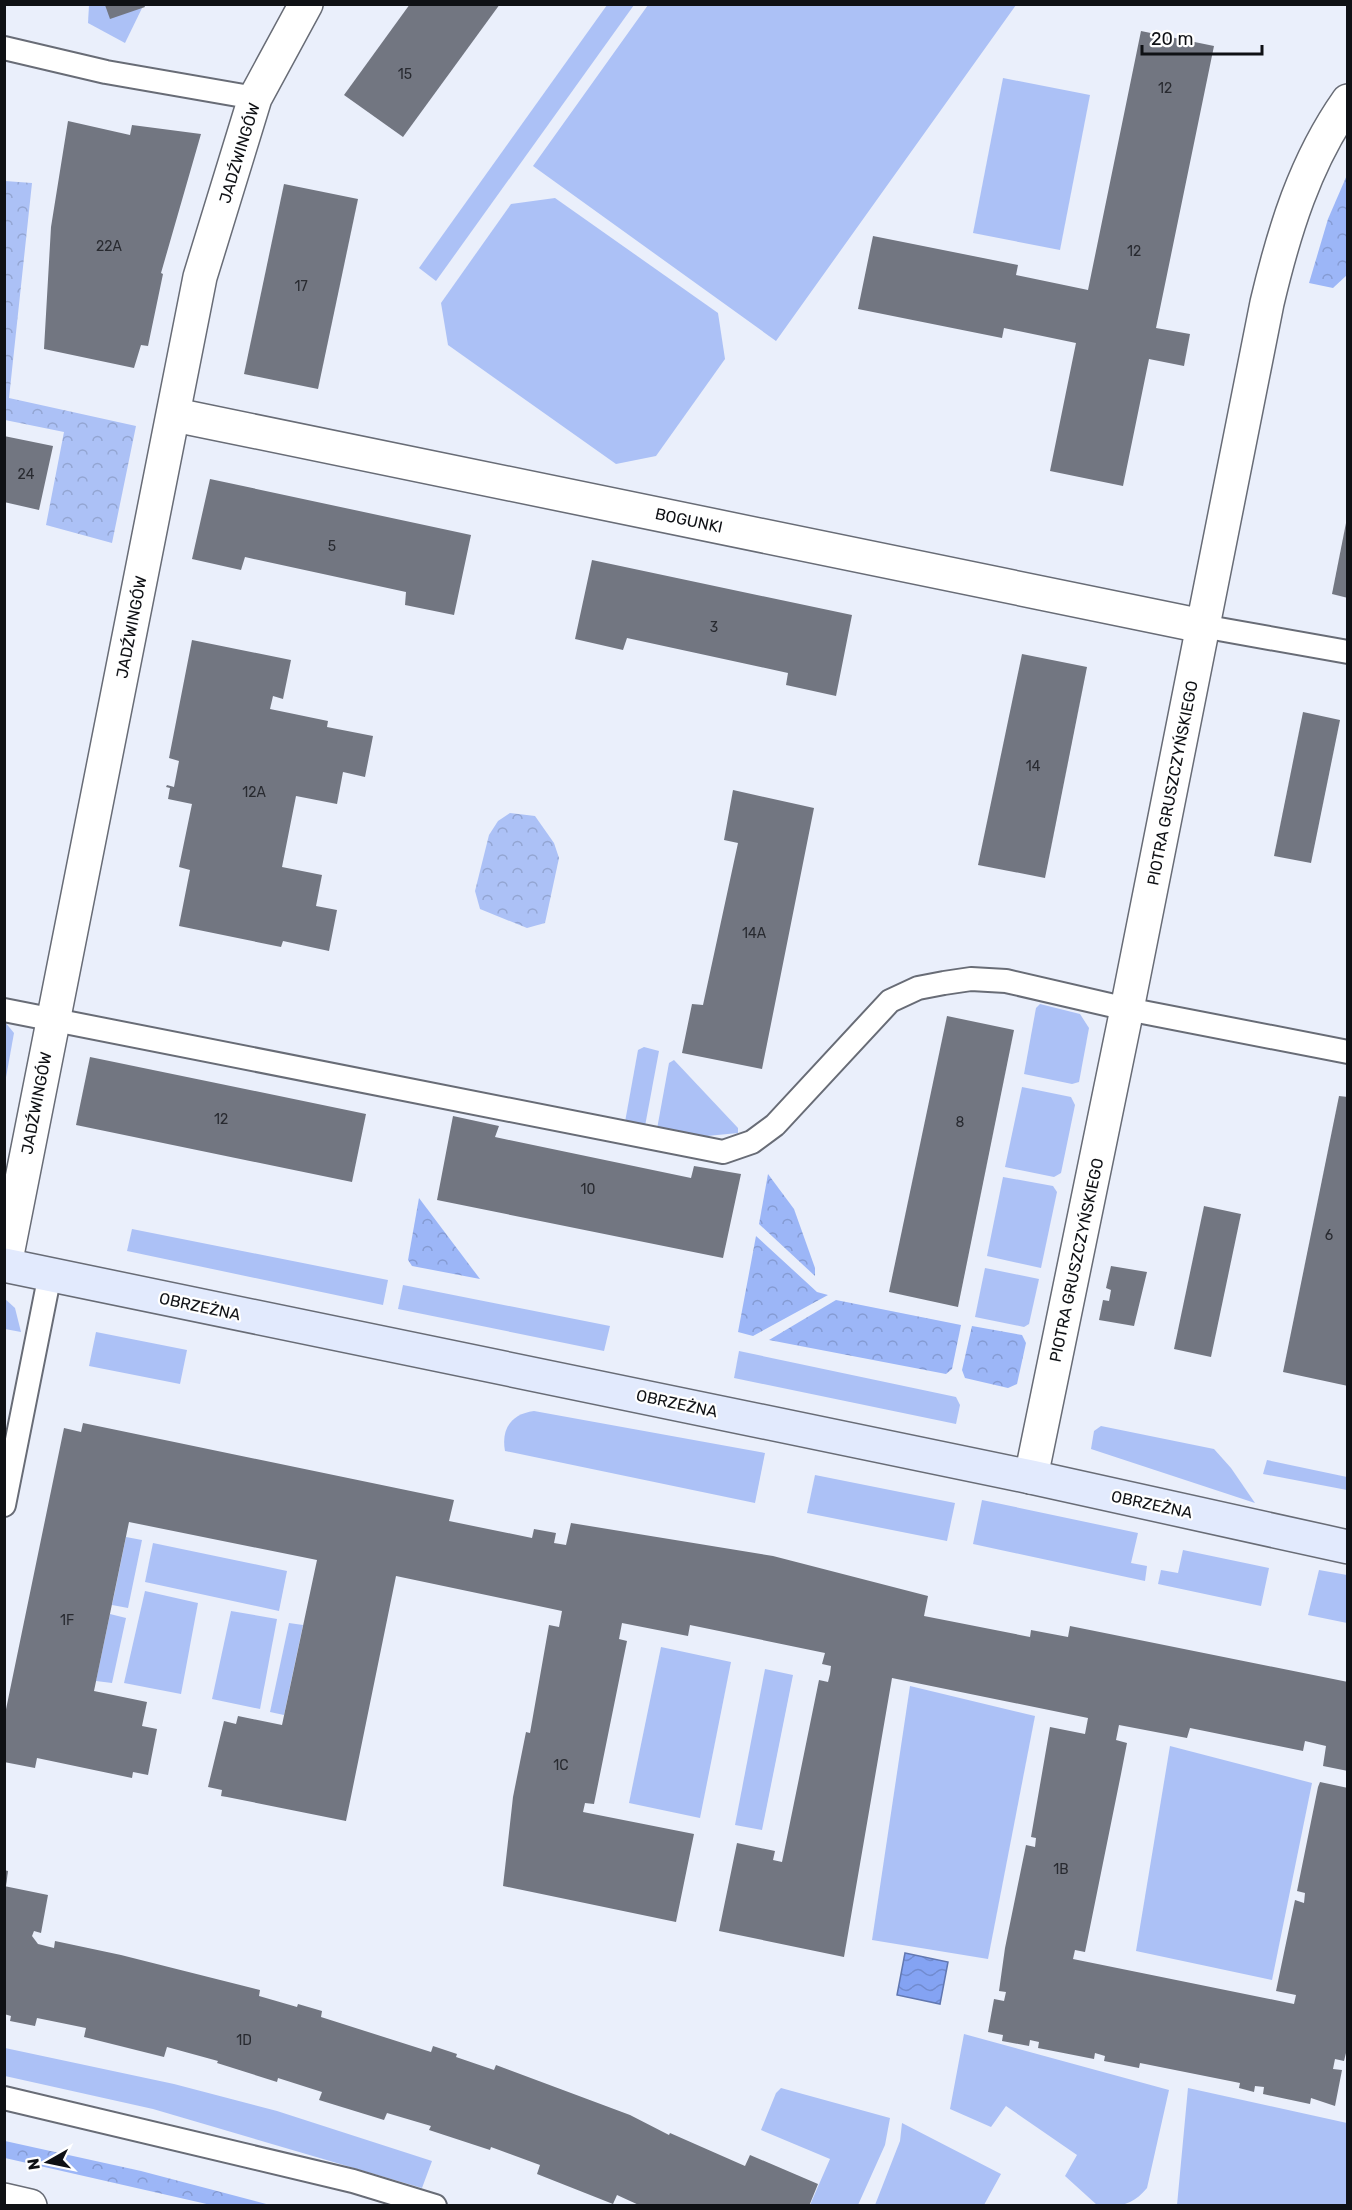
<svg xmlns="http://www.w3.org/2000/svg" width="1352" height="2210" viewBox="0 0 1352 2210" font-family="Rubik,sans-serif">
<defs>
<pattern id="forest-crowns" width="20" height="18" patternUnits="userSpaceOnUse" patternTransform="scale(1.5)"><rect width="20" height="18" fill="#9cb6f7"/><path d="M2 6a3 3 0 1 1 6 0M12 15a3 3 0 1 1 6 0" fill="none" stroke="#859bd3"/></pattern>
<pattern id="park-crowns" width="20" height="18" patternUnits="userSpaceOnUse" patternTransform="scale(1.5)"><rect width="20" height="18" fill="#acc1f6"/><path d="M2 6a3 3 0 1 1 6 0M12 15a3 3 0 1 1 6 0" fill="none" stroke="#93a5d2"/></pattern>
<pattern id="water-waves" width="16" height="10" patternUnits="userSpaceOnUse" patternTransform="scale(1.5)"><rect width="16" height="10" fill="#84a3f3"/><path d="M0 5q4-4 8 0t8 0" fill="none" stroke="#718bcf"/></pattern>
</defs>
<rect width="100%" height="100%" fill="#eaeffb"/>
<g fill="#acc1f6">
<path d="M144,4l-19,39 -37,-20 1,-18z"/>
<path d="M607,5h27l-198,276 -17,-13z"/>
<path d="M648,5v-1l368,1 -240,336 -243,-175z"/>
<path d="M1003,78l87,17 -30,155 -87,-17z"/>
<path d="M555,198l163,115 7,46 -69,97 -40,8 -168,-119 -7,-42 70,-99z"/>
<path d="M1040,1004l40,10 9,14 -10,54 -7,2 -48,-10 12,-66z"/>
<path d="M5,1022l9,11 -9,50z"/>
<path d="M644,1047l15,4 -14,75 -20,-4 13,-72z"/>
<path d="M674,1060l64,68v5l-31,3 -50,-7 12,-66z"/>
<path d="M1022,1087l49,10 4,8 -14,68 -7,4 -49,-10z"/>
<path d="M1003,1177l50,9 4,6 -16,76 -54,-12z"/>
<path d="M132,1229l256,51 -5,25 -256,-54z"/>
<path d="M985,1268l54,11 -10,45 -5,3 -49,-10z"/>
<path d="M403,1285l207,41 -6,25 -206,-42z"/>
<path d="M4,1298l11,10 6,24 -16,-3z"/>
<path d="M96,1332l91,18 -7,34 -91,-18z"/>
<path d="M739,1351l217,46 4,8 -4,19 -222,-46z"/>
<path d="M534,1411l231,42 -10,50 -250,-52c-4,-22 6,-37 29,-40z"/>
<path d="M1101,1426l113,23 17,19 24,35 -164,-54 3,-18z"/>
<path d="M1267,1460l80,17v13l-84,-16z"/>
<path d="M815,1475l140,28 -8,38 -140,-28z"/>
<path d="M982,1500l156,33 -7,30 16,3 -2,15 -172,-37z"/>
<path d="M126,1537l16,3 -14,68 -16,-3z"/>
<path d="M153,1543l134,28 -8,40 -134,-29z"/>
<path d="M1183,1550l86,18 -8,38 -103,-22 3,-14 17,3z"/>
<path d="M1319,1570l28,5v48l-39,-8z"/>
<path d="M145,1591l53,12 -17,91 -57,-11z"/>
<path d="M231,1611l46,8 -17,90 -48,-10z"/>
<path d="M110,1614l16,4 -14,65 -16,-2z"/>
<path d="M289,1623l14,2 -19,90 -14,-3z"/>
<path d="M661,1647l70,15 -31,156 -71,-15z"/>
<path d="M765,1669l28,6 -31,155 -27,-5z"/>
<path d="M910,1686l125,30 -47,243 -116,-19z"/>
<path d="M1170,1746l142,37 -40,197 -136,-29z"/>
<path d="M964,2034l205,56 -22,98c-14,17 -28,20 -50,17l-32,-29 12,-21 -71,-49 -15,21 -41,-18z"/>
<path d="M5,2048l169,36 103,27 155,50 -10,27 -269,-79 -148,-33z"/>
<path d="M781,2088l109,30 -5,27 -27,60h-48l20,-46 -69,-29 15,-37z"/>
<path d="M1188,2088l159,35v82h-170z"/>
<path d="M902,2123l99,51 -17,31h-109l25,-64z"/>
</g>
<g fill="url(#forest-crowns)">
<path d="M1347,175v100l-14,13 -24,-5 19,-64z"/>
<path d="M768,1174l26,35 21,59v8l-56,-52z"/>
<path d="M419,1198l61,81 -68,-13 -4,-6z"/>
<path d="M756,1236l61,56 11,3 -75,41 -15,-4z"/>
<path d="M836,1300l125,25 -9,44 -6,5 -177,-34z"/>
<path d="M972,1326l50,9 4,8 -9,41 -9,4 -43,-10 -3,-8z"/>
<path d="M5,2141l136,30 129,34h-59l-206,-47z"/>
</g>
<g fill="url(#park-crowns)">
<path d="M5,181l27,2 -23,215 127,28 -24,117 -66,-18 18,-93 -59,-12z"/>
<path d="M510,813l25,3 19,27 5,15 -14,65 -18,5 -47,-19 -5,-18 14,-56 9,-14z"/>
</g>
<path fill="url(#water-waves)" stroke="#6177b0" stroke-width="1.5" d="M905,1953l43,9 -8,42 -43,-9z"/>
<g fill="#727681">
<path d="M410,4h90l-97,133 -59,-42z"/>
<path d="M105,5h39l1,2 -35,12z"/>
<path d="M1141,31l73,15 -58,282 34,6 -6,32 -35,-7 -26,127 -73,-15 26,-128 -72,-15 -2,10 -144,-29 15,-73 145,29 -2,10 72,15z"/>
<path d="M68,121l62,14 2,-10 69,9 -40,139 2,1 -15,72 -7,-1 -7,23 -90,-19 7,-122z"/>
<path d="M284,184l74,15 -40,190 -74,-15z"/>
<path d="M4,436l49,10 -14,64 -35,-8z"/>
<path d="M210,479l261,56 -17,80 -49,-10 1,-13 -161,-35 -4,13 -49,-11z"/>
<path d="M1346,523h2v75l-16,-4z"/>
<path d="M592,560l260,55 -16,81 -50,-11 2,-12 -161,-35 -4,12 -48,-11z"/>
<path d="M192,640l99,20 -8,39 -10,-3 -3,13 58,12 -1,6 46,9 -8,41 -22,-5 -6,32 -41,-8 -14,71 40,8 -6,31 21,4 -8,41 -46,-10 -2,6 -102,-21 11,-56 -11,-3 13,-63 -24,-5 2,-11 -4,-1 1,-2 7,2 5,-26 -10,-3z"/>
<path d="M1022,654l65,13 -42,211 -67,-13z"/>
<path d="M1303,712l37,8 -29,143 -37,-7z"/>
<path d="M733,790l81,18 -52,261 -80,-16 10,-49 11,1 35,-162 -14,-3z"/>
<path d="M947,1016l67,14 -56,277 -69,-15z"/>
<path d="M90,1057l276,57 -14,68 -276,-57z"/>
<path d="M1339,1096l9,1v289l-65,-14z"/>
<path d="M453,1116l46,10 -4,11 196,41 3,-12 47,8 -18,84 -286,-58z"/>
<path d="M1204,1206l37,8 -30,143 -37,-8z"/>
<path d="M1111,1266l36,6 -13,54 -35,-6 4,-20 6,1 2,-11 -5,-2z"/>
<path d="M83,1423l371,77 -5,21 83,17 2,-9 22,4 -2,10 12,2 5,-22 202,33 155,40 -4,20 106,21 1,-7 37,7 2,-11 278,56v89l-25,-5 3,-20 -21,-5 -2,10 -113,-23 -3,10 -68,-13 -3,15 11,3 -6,31 -36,178 -10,-2 -2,9 221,45 2,-9 -20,-4 19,-91 9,3 1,-10 -8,-2 21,-104 2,-5 28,6v257l-4,16 -9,-2 -2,10 9,1 -7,36 -24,-8 -1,6 -47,-10 1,-7 -9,-1 -1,6 -15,-4 1,-5 -100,-20 -1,5 -35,-7 1,-5 -10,-3 -1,6 -56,-11 1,-6 -9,-2 -1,6 -27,-5 1,-6 -15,-3 6,-33 10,2 2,-9 -7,-1 6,-43 21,-103 9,2 1,-9 -5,-1 19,-110 35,7 3,-16 -196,-40 -48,279 -125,-26 18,-88 38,8 -2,9 9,2 37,-182 9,2 2,-8 1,-8 -9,-2 3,-11 -135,-28 -2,11 -66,-13 -3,16 8,2 -33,163 -9,-1 -2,9 111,22 -18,88 -173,-36 10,-89 13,-65 4,1 19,-108 10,2 3,-16 -166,-35 -50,245 -119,-24 -6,-1 1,-6 -14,-3 16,-66 12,3 2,-8 44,9 35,-165 -188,-38 -35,169 53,11 -5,24 15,3 -9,46 -15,-3 -1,6 -95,-20 -2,10 -31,-6v-43l60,-291 17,4z"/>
<path d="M4,1870l4,1 -2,15 -2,-1z"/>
<path d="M4,1886l44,9 -7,38 -7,-2 -2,5 6,8 16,4 1,-7 66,14 139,35 -1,6 38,11 1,-3 24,7 -1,6 110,35 2,-6 24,8 -1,3 38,13 2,-5 134,50 39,20 1,-2 75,33 5,-11 68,29 -9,22h-168l-24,-11 -4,9 -76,-30 3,-9 -49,-18 -1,3 -61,-20 2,-4 -44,-13 -3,7 -65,-20 3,-8 -44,-14 -1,4 -60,-19 1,-2 -51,-14 -3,10 -80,-20 2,-9 -49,-10 -2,8 -25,-5 1,-5 -7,-2z"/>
</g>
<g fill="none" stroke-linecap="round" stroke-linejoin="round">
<defs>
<g id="lane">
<path d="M4,48l102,24 149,26"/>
<path d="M1202,626l146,26"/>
<path d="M4,1010l719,142 29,-10 23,-17 115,-124 28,-13 26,-5 27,-4 35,2 121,28 221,43"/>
<path d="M4,1505l46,-231"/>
<path d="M4,2098l349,83 82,25"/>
</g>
<g id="street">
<path d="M175,415l1027,211"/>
<path d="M5,1265l195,-988 55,-179 51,-94"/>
<path d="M1031,1477l96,-468 140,-706c17,-72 38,-141 81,-202"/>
<path d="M4,2200l26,6"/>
</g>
<path id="secondary" d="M4,1265l1027,212 317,70"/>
</defs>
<use href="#lane" stroke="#686c76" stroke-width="26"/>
<use href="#street" stroke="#686c76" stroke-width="36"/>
<use href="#secondary" stroke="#686c76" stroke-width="36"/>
<use href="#lane" stroke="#fff" stroke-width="22"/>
<use href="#street" stroke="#fff" stroke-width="33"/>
<use href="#secondary" stroke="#e2eafd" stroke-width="33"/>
</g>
<g text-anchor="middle" stroke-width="4.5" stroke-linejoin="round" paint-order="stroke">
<g font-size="14" fill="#282a30">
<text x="405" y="79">15</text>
<text x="1165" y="93">12</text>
<text x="109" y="251">22A</text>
<text x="1134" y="256">12</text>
<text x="301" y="291">17</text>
<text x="26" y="479">24</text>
<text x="332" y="551">5</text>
<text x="714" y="632">3</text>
<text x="1033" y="771">14</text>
<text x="254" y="797">12A</text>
<text x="754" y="938">14A</text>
<text x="221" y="1124">12</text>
<text x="960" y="1127">8</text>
<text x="588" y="1194">10</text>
<text x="1329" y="1240">6</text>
<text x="67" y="1625">1F</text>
<text x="561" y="1770">1C</text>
<text x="1061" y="1874">1B</text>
<text x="244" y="2045">1D</text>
</g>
<g font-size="16" fill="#0f1115" stroke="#fff">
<text transform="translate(239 153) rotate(-73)" y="6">JADŹWINGÓW</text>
<text transform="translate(689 520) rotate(12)" y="6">BOGUNKI</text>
<text transform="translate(131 627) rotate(-79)" y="6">JADŹWINGÓW</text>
<text transform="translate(1172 783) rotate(-79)" y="6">PIOTRA GRUSZCZYŃSKIEGO</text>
<text transform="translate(36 1103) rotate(-79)" y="6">JADŹWINGÓW</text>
<text transform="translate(1076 1260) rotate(-78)" y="6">PIOTRA GRUSZCZYŃSKIEGO</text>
<text transform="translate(200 1306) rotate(12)" y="6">OBRZEŻNA</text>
<text transform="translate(677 1403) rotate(12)" y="6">OBRZEŻNA</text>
<text transform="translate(1152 1504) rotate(12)" y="6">OBRZEŻNA</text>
</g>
</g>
<rect width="1352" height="2210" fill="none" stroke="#0f1115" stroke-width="12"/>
<g transform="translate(48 2162) rotate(261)" stroke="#ffffff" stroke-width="4.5" paint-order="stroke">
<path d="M0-4.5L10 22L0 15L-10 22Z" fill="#0f1115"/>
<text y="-9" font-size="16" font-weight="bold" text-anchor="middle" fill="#0f1115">N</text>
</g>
<path d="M1142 45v9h120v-9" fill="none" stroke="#0f1115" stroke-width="3"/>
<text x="1151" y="45" font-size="18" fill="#0f1115" stroke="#ffffff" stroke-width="4.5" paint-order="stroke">20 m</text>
</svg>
